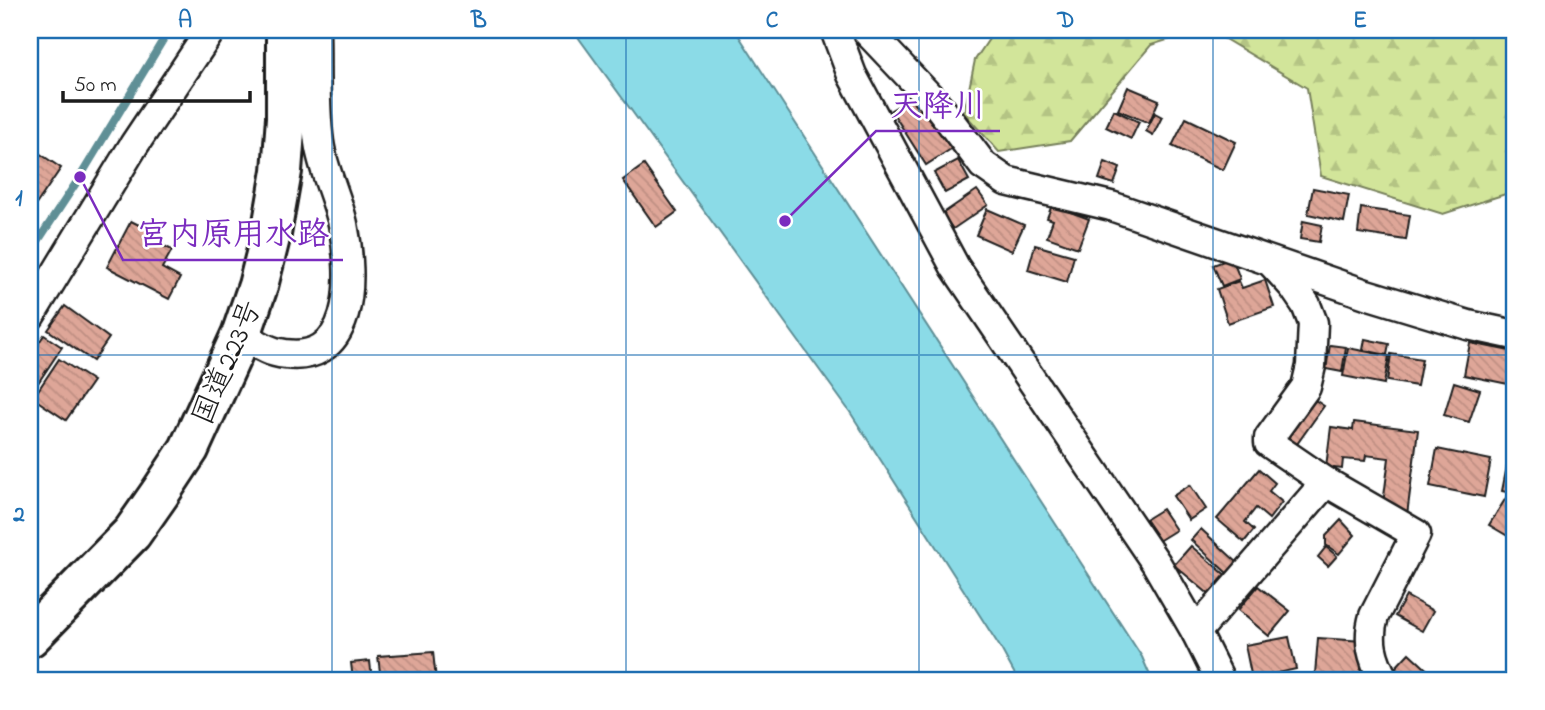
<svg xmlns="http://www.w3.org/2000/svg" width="1545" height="710" viewBox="0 0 1545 710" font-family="'Indie Flower','Klee One',sans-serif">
<defs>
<pattern id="forest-firs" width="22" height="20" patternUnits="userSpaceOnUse" patternTransform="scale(1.75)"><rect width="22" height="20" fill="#d2e59a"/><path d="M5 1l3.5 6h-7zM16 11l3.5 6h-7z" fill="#b4c484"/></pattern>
<pattern id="building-back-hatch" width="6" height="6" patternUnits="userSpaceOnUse" patternTransform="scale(1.75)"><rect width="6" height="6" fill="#dea698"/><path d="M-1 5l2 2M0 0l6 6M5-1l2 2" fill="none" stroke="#be8e82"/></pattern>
</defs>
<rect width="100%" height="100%" fill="#fff"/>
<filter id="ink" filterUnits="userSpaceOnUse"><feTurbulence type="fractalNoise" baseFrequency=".0143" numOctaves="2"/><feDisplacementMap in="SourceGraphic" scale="14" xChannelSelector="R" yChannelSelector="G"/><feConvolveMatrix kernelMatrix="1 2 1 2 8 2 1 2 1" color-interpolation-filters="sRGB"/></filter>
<g filter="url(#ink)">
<path fill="url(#forest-firs)" stroke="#77805b" stroke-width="2" d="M995,30h87l20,6 5,-6h408v161l-72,23 -122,-38 -14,-88 -84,-50 -43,-2 -29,9 -81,96 -71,11 -35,-39 11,-53z"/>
<path fill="#8bdbe7" stroke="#5f8f96" stroke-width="2" d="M573,30h162l407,627 10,23h-134l-18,-33 -150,-235z"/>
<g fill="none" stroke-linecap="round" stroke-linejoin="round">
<path stroke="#5f8f96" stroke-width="8" d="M30,253l50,-76 89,-147"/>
</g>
<g fill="url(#building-back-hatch)" stroke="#1c1c1c" stroke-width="2">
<path d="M1128,87l31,13 -10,23 -31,-13z"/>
<path d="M917,95l34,54 -25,16 -35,-55z"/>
<path d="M1114,110l25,12 -8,17 -25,-12z"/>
<path d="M1155,113l7,4 -9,18 -7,-4z"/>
<path d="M1186,118l50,24 -13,28 -51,-24z"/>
<path d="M30,147l31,21 -30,44 -1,-1z"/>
<path d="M958,160l11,20 -24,13 -11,-20z"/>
<path d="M1105,162l15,6 -6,16 -15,-5z"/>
<path d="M644,165l33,47 -21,15 -33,-47z"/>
<path d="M1313,188l36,7 -5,27 -36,-8z"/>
<path d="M977,190l11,15 -35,24 -11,-15z"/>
<path d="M1052,205l37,14 -11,29 -31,-11 6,-17 -6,-2z"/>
<path d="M1361,208l49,7 -4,25 -48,-7z"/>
<path d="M987,209l37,16 -12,26 -36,-16z"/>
<path d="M131,221l30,15 -3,7 14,7 -10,18 18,10 -11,21 -62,-32z"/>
<path d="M1303,221l19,4 -3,17 -19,-3z"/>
<path d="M1035,245l39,11 -7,26 -39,-12z"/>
<path d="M1232,258l8,21 -18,7 -9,-21z"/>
<path d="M1265,280l9,27 -46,16 -11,-34 22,-8 3,7z"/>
<path d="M65,306l44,32 -16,23 -45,-31z"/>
<path d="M44,335l18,12 -32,48v-39z"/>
<path d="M1365,339l24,5 -2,11 -24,-5z"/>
<path d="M1470,343l45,9 -2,33 -49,-10z"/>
<path d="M1330,345l16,2 -4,25 -16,-3z"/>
<path d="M1348,348l41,8 -5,28 -41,-8z"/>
<path d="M1391,354l31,5 -5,27 -30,-5z"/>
<path d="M59,359l34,22 -27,39 -33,-22z"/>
<path d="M1454,382l26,8 -11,32 -25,-7z"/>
<path d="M1309,396l15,10 -32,45 -14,-10z"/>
<path d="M1354,422l64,8 -11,85 -25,-3 7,-54 -23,-3 -1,6 -22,-2 -1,10 -16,-2 5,-40 22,3z"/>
<path d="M1437,449l54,11 -7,37 -54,-11z"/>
<path d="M1507,466l8,1v27l-13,-3z"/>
<path d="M1259,469l16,14 -6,8 13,11 -13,17 -13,-11 -11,14 9,8 -10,12 -27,-23z"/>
<path d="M1190,485l16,24 -17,11 -16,-24z"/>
<path d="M1506,498l9,6v31l-2,4 -24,-14z"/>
<path d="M1162,509l14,21 -21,13 -14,-21z"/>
<path d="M1341,520l14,15 -16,19 -13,-9v-9z"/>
<path d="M1201,529l37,34 -10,11 -37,-34z"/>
<path d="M1191,546l37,31 -17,19 -37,-31z"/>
<path d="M1326,547l11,9 -9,10 -10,-9z"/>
<path d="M1258,586l32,25 -21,25 -31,-26z"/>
<path d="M1406,596l27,15 -11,20 -27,-15z"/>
<path d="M1289,637l7,32 -44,10 -7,-34z"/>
<path d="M1318,638l45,3 -3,37 -45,-4z"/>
<path d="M433,652l3,28h-55l-3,-24z"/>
<path d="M1409,653l25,23 -5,4h-20l-14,-12z"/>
<path d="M370,661l2,19h-19l-2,-17z"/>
</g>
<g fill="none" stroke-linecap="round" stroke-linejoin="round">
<defs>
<g id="minor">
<path d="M835,30l17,45 103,192 201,296 40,69 24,48"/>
<path d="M866,30l74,78 43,57 23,16 105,25 255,88 102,31 47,10"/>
<path d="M1271,262l22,24 13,19 7,18 -2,43 -5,21 -37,51v5l57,39 90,52 -42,82c-7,24 -2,42 10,64"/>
<path d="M30,316l104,-171 77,-115"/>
<path d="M241,335c11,5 22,14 34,17 81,20 79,-75 68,-128 -6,-28 -20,-53 -24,-82 -5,-36 -3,-75 -4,-112"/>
<path d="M1196,632l130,-150"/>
</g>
<path id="highway" d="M30,637l102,-104 28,-40 29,-44 52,-114 17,-49 13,-52 11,-63 4,-53v-88"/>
</defs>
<use href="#minor" stroke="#1c1c1c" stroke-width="33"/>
<use href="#highway" stroke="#1c1c1c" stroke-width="44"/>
<use href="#minor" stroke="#fff" stroke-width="28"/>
<use href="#highway" stroke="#fff" stroke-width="38"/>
</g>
</g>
<path fill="none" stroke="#1f6fb2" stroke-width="2" stroke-opacity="0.55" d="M332,30v650M626,30v650M919,30v650M1213,30v650M30,355h1485"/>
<g text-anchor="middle" stroke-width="5" stroke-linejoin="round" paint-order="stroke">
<g font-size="30" fill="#1c1c1c" stroke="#fff">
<text transform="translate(226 362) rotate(-67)" y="10">国道223号</text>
</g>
</g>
<path fill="none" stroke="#7b2cbf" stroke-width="2.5" d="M785 221L876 131H1000M80 177L123 260H343"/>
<g fill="#7b2cbf" stroke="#fff" stroke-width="2.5">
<circle cx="785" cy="221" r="7"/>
<circle cx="80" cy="177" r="7"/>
</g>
<g font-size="32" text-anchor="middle" font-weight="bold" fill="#7b2cbf" stroke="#fff" stroke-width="5" stroke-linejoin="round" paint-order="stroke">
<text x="938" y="116">天降川</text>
<text x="233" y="244">宮内原用水路</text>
</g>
<rect width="1545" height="710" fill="none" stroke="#fff" stroke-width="77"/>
<path d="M63 91v10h187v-10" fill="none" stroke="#1c1c1c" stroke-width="3.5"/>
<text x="74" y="91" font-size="21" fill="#1c1c1c" stroke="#ffffff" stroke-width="5" paint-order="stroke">50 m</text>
<rect x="38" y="38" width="1468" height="634" fill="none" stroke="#1f6fb2" stroke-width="2.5"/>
<g font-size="23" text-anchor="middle" font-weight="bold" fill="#1f6fb2">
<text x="185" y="27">A</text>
<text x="479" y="27">B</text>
<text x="772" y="27">C</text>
<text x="1066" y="27">D</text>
<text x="1360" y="27">E</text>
<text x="19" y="205">1</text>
<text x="19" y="521">2</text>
</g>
</svg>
